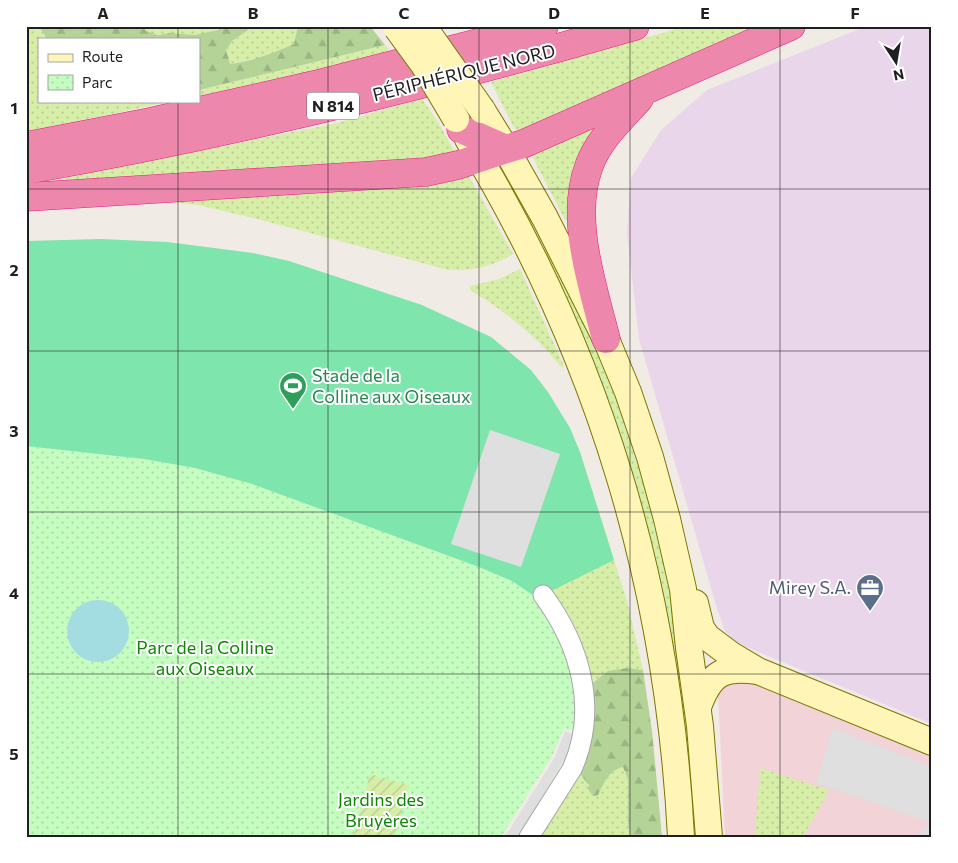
<svg xmlns="http://www.w3.org/2000/svg" width="958" height="863" viewBox="0 0 958 863" font-family="Commissioner,sans-serif">
<defs>
<pattern id="grass-dots" width="8" height="8" patternUnits="userSpaceOnUse" patternTransform="scale(1.25)"><rect width="8" height="8" fill="#d6eea8"/><path d="M2 2h.1M6 6h.1" fill="none" stroke="#b7cc90" stroke-width="1.8" stroke-linecap="round"/></pattern>
<pattern id="forest-firs" width="22" height="20" patternUnits="userSpaceOnUse" patternTransform="scale(1.25)"><rect width="22" height="20" fill="#b3d397"/><path d="M5 1l3.5 6h-7zM16 11l3.5 6h-7z" fill="#9ab582"/></pattern>
<pattern id="park-dots" width="8" height="8" patternUnits="userSpaceOnUse" patternTransform="scale(1.25)"><rect width="8" height="8" fill="#c5fdc0"/><path d="M2 2h.1M6 6h.1" fill="none" stroke="#a9d8a5" stroke-width="1.8" stroke-linecap="round"/></pattern>
<pattern id="garden-furrows" width="10" height="10" patternUnits="userSpaceOnUse" patternTransform="scale(1.25)"><rect width="10" height="10" fill="#d6eea8"/><path d="M-1 1l2-2M0 10L10 0M9 11l2-2" fill="none" stroke="#b7cc90"/></pattern>
</defs>
<rect width="100%" height="100%" fill="#f1ebe5"/>
<path fill="#f2d3d7" d="M751,676l181,77v84h-207l-7,-143 11,-12z"/>
<path fill="#ead6ea" d="M867,26h65v698l-195,-81 -12,-12 -7,-19 -79,-273 -12,-106 4,-55 30,-48 46,-40z"/>
<g fill="url(#grass-dots)">
<path d="M26,26h13l8,13h-8v62h134l-147,31z"/>
<path d="M142,26h82c-8,5 -20,9 -30,9 -8,0 -16,-2 -24,-2 -12,1 -19,5 -28,-7z"/>
<path d="M248,26h50l-3,18c-22,9 -42,17 -66,20l-3,-14 6,-9 16,-11z"/>
<path d="M687,26h80l-248,107 -6,-7 -22,-44z"/>
<path d="M385,45l6,9 -192,42v-6z"/>
<path d="M422,99l16,23 75,132c-22,13 -41,17 -65,16l-183,-49 -67,-16 -172,-19 311,-63z"/>
<path d="M610,115l-38,105h-7l-33,-64v-8z"/>
<path d="M547,241l41,87 22,53 33,101 30,118 26,180 -12,1 -16,-126 -129,-404z"/>
<path d="M520,269l44,97 -2,2c-26,-32 -57,-57 -92,-78v-4l29,-7z"/>
<path d="M580,452l47,149 16,69c-23,-3 -32,0 -50,13 -10,-43 -19,-69 -50,-101z"/>
<path d="M623,767l5,12v47l2,11h-89l39,-64 9,12 16,-5 10,-11z"/>
<path d="M760,768l69,22 -26,47h-48z"/>
</g>
<g fill="url(#forest-firs)">
<path d="M39,26h103l4,5 12,4 11,-2 26,2 23,-5 6,-4h24v4l-16,11 -6,9 4,14c23,-3 43,-11 64,-20l4,-18h72l15,19 -186,45v-51h-152z"/>
<path d="M627,668l16,2 9,61 10,106h-32l-2,-11v-47l-5,-12c-14,3 -19,16 -25,28l-5,1 -5,-7 1,-4 -9,-11c14,-30 15,-59 13,-91l15,-12z"/>
</g>
<path fill="url(#park-dots)" d="M26,446l118,13 51,9 57,16 227,83 33,14 25,17 20,32 19,52 -1,49 -11,-3 -12,28 -51,81h-475z"/>
<path fill="url(#garden-furrows)" d="M370,774l39,11 -14,52h-42z"/>
<path fill="#7ee5ac" d="M101,239l66,3 86,11 36,8 133,44 69,32 40,33 17,22 22,36 10,24 34,108 -77,38 -25,-17 -33,-14 -227,-83 -57,-16 -51,-9 -118,-13v-205z"/>
<g fill="#dfdfdf">
<path d="M490,430l70,24 -39,113 -70,-23z"/>
<path d="M833,728l99,39v56l-116,-40z"/>
<path d="M565,731l10,4 -11,25 -46,77h-13l50,-80z"/>
<path d="M927,825l5,2v10h-15z"/>
</g>
<circle fill="#a3dde1" cx="98" cy="631" r="31"/>
<g fill="none" stroke-linecap="round" stroke-linejoin="round">
<defs>
<path id="street" d="M529,837l43,-68c27,-60 8,-124 -29,-174"/>
<g id="secondary">
<path d="M482,110l24,39 39,69 61,121 22,53 22,65 17,62 16,70 6,59 11,78 9,111"/>
<path d="M468,139c131,216 200,445 213,698"/>
<path d="M695,603l6,25 6,9 24,18 27,16 174,71"/>
<path d="M698,707c12,-33 24,-41 59,-36"/>
</g>
<g id="highway">
<path d="M461,129l45,20"/>
<path d="M26,146l124,-24 164,-37 230,-59"/>
<path d="M26,170c206,-36 409,-86 609,-144"/>
<path d="M26,197l400,-25 32,-7 48,-16 17,-5 268,-118"/>
<path d="M606,339c-13,-52 -37,-120 -17,-173 9,-26 32,-47 50,-67"/>
</g>
</defs>
<use href="#street" stroke="#a6a6a6" stroke-width="21"/>
<use href="#secondary" stroke="#7d7500" stroke-width="28"/>
<use href="#highway" stroke="#e71a83" stroke-width="29"/>
<use href="#street" stroke="#fff" stroke-width="19"/>
<use href="#secondary" stroke="#fef5b6" stroke-width="26"/>
<use href="#highway" stroke="#ed88ac" stroke-width="28"/>
<defs>
<g id="secondary-bridge">
<path d="M423,26l59,84"/>
<path d="M397,28l27,37 32,54"/>
</g>
</defs>
<use href="#secondary-bridge" stroke="#7d7500" stroke-width="28" stroke-linecap="butt"/>
<use href="#secondary-bridge" stroke="#fef5b6" stroke-width="26"/>
</g>
<path fill="none" stroke="#1f1f1f" stroke-width="1" stroke-opacity="0.55" d="M178,26v13M328,26v811M479,26v811M630,26v811M780,26v811M178,101v736M26,189h906M26,351h906M26,512h906M26,674h906"/>
<defs>
<symbol id="stadium-pin" viewBox="-11 -11 22 30"><path d="M0 17L-7.5 6A9.5 9.5 0 1 1 7.5 6Z" fill="#2e9e5b" stroke="#fff"/><path d="M0-5a6.5 5 0 1 0 0 10a6.5 5 0 1 0 0-10ZM-3.5-1.8h7v3.6h-7Z" fill="#fff"/></symbol>
<symbol id="office-pin" viewBox="-11 -11 22 30"><path d="M0 17L-7.5 6A9.5 9.5 0 1 1 7.5 6Z" fill="#5c6f8a" stroke="#fff"/><path d="M-6-3h4V-5.5h4V-3h4V5H-6ZM-1-4.5V-3h2v-1.5ZM-6 0V1H6V0Z" fill="#fff"/></symbol>
</defs>
<g fill-rule="evenodd">
<use href="#stadium-pin" x="277" y="370" width="32" height="43"/>
<use href="#office-pin" x="854" y="572" width="32" height="43"/>
</g>
<g text-anchor="middle" stroke-width="4" stroke-linejoin="round" paint-order="stroke">
<rect fill="#fff" stroke="#626262" stroke-width="1" x="307" y="92.5" width="52" height="27" rx="4"/>
<g font-size="16" font-weight="bold" fill="#1f1f1f">
<text x="333" y="112">N 814</text>
</g>
<g font-size="18" fill="#1f1f1f" stroke="#fff">
<text transform="translate(464 73) rotate(-14)" y="6">PÉRIPHÉRIQUE NORD</text>
</g>
<g font-size="18" fill="#27864d" stroke="#fff" text-anchor="start">
<text x="312" y="382">Stade de la<tspan x="312" dy="21">Colline aux Oiseaux</tspan></text>
</g>
<g font-size="18" fill="#4e5e75" stroke="#fff" text-anchor="end">
<text x="851" y="594">Mirey S.A.</text>
</g>
<g font-size="18" fill="#0f8604" stroke="#fff">
<text x="205" y="654">Parc de la Colline<tspan x="205" dy="21">aux Oiseaux</tspan></text>
<text x="381" y="806">Jardins des<tspan x="381" dy="21">Bruyères</tspan></text>
</g>
</g>
<rect width="958" height="863" fill="none" stroke="#ffffff" stroke-width="55"/>
<rect x="38" y="38" width="162" height="65" fill="#ffffff" stroke="#a5a5a5"/>
<rect x="48" y="54" width="25" height="8" fill="#fef5b6" stroke="#a5a5a5"/>
<text x="82" y="62" font-size="15" fill="#1f1f1f">Route</text>
<rect x="48" y="75" width="25" height="15" fill="url(#park-dots)" stroke="#a5a5a5"/>
<text x="82" y="88" font-size="15" fill="#1f1f1f">Parc</text>
<g transform="translate(896 62) rotate(168)" stroke="#ffffff" stroke-width="4" paint-order="stroke">
<path d="M0-4L9 19L0 12L-9 19Z" fill="#1f1f1f"/>
<text y="-8" font-size="14" font-weight="bold" text-anchor="middle" fill="#1f1f1f">N</text>
</g>
<rect x="28" y="28" width="902" height="808" fill="none" stroke="#1f1f1f" stroke-width="2"/>
<g font-size="16" text-anchor="middle" font-weight="bold" fill="#1f1f1f">
<text x="103" y="19">A</text>
<text x="253" y="19">B</text>
<text x="404" y="19">C</text>
<text x="554" y="19">D</text>
<text x="705" y="19">E</text>
<text x="855" y="19">F</text>
<text x="14" y="114">1</text>
<text x="14" y="276">2</text>
<text x="14" y="437">3</text>
<text x="14" y="599">4</text>
<text x="14" y="760">5</text>
</g>
</svg>
